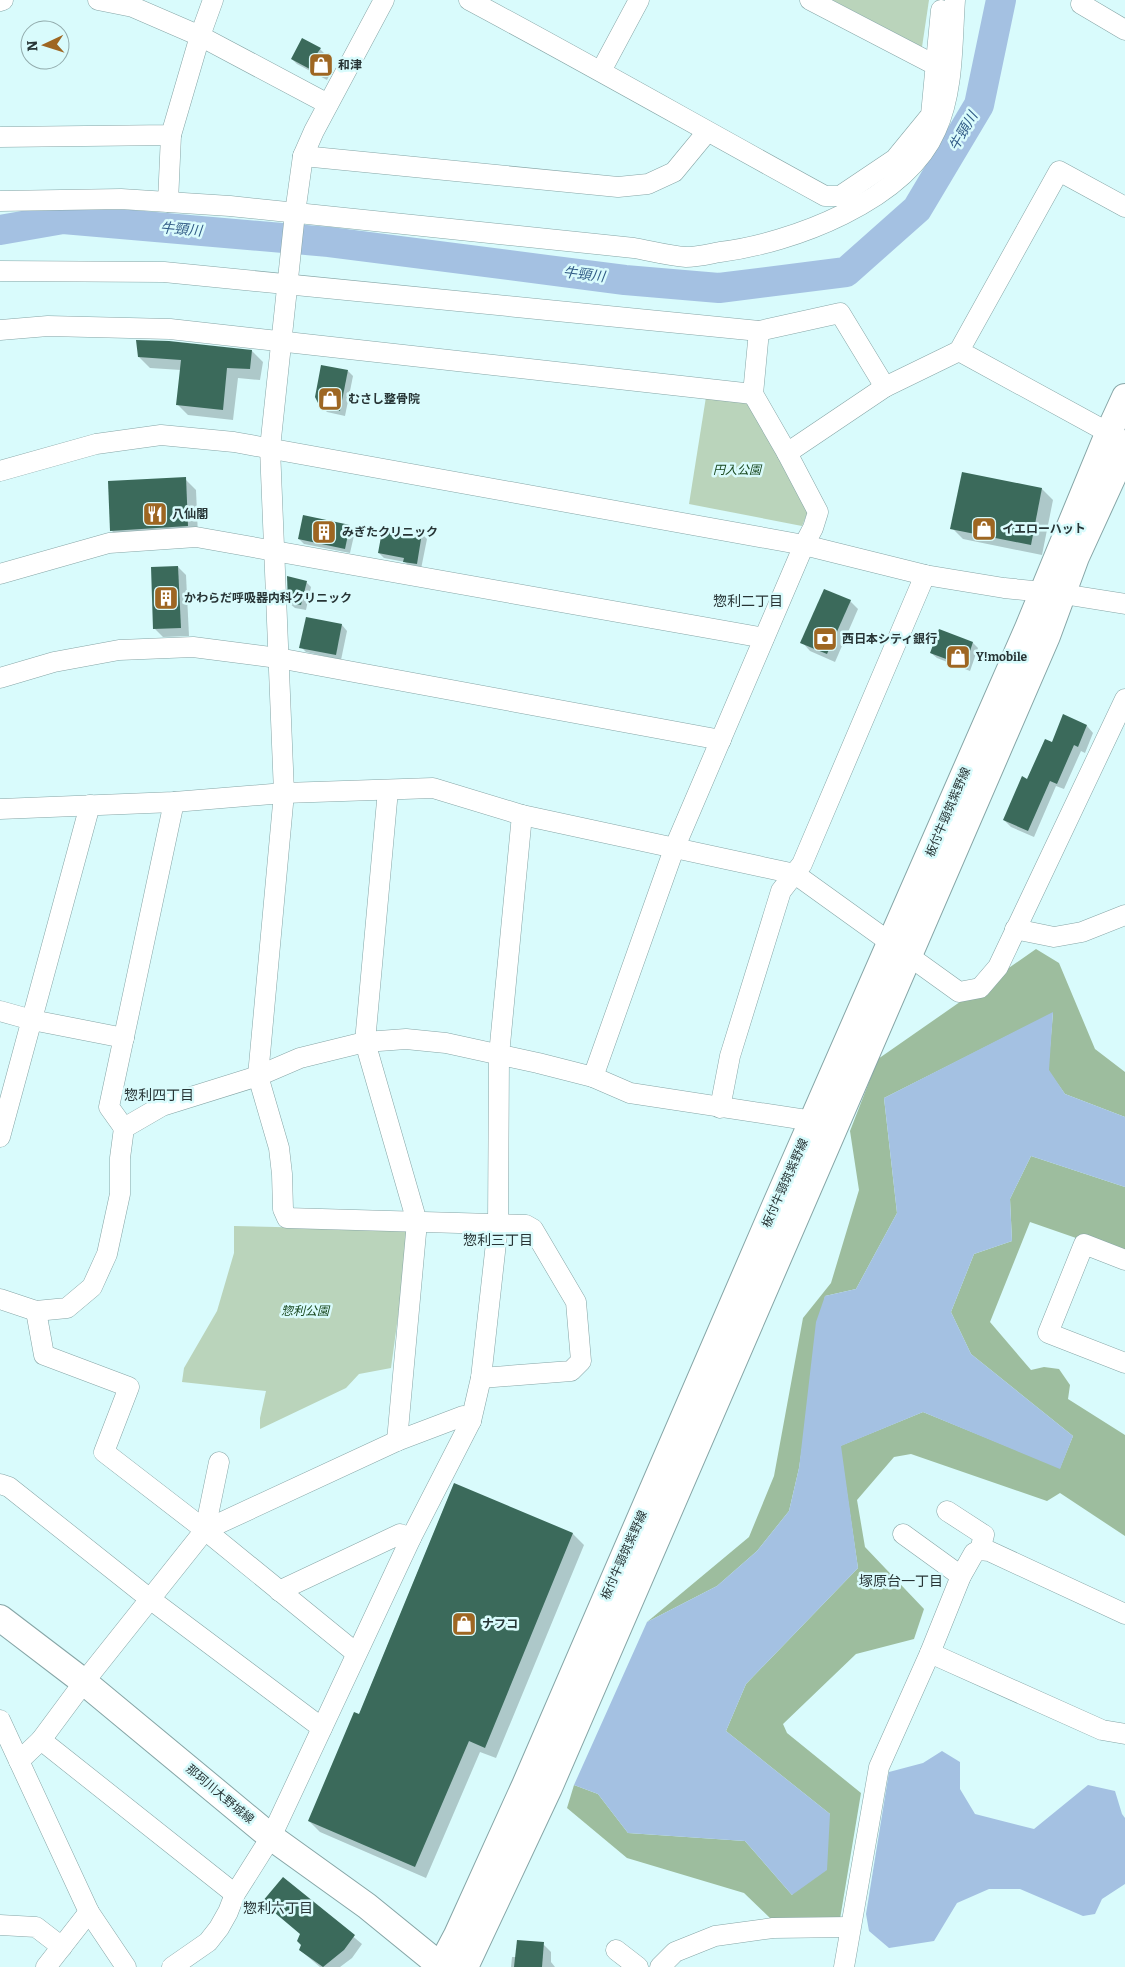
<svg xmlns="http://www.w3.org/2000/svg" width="1125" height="1967" viewBox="0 0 1125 1967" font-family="Bitter,'Noto Sans JP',serif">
<rect width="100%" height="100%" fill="#d9fbfc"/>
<g fill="#bad4bb">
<path d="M832,0h97l-7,47z"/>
<path d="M706,397l42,5 61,107 -7,17 -113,-22z"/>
<path d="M234,1226l170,4 5,6 -18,132 -32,6 -13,14 -86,41v-11l6,-27 -84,-9 2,-14 33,-57 17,-58z"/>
</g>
<g fill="#9dbd9e">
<path d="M1036,949l23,14 36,86 30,23v45l-60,-23 -17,-24 5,-57 -169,85 13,115 -41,76 -31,7 -26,172 -10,43 -32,40 -40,35 -70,36 102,-85 25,-61 29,-158 28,-35 28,-93 -9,-59 28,-72z"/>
<path d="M1031,1156l94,31v68l-95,-33 -40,100 41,48 13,-3 15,2 11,16 -2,14 57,36v101l-65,-43 -13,8 -136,-47 -17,3 -37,43 8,47 59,62 -10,30 -58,15 -73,70 4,9 74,60 -21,126h-69l-27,-26 -117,-35 -60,-50 7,-23 24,9 30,39 117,8 47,54 38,-81 -104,-83 20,-47 112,-116 -18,-122 83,-34 137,56 13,-32 -102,-82 -20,-42 23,-58 38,-13 -2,-42z"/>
</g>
<g fill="#a4c1e2">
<path d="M1053,1012l-4,58 16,24 60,23v70l-94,-31 -21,43 2,42 -38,13 -23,58 20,42 102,82 -13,33 -137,-57 -82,34 17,122 -112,116 -20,47 104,83 -3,56 -35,25 -47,-54 -117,-8 -30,-39 -24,-9 73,-163 70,-36 40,-35 32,-40 10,-43 17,-146 9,-26 31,-7 41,-76 -13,-115z"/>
<path d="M942,1751l18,11v27l15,25 59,15 54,-44 27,6 7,23 3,4v66l-23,15 -7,15 -12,2 -63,-27h-31l-32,14 -23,38 -45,7 -20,-17 -3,-17 23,-142 34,-9z"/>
</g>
<g fill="#0003">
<path d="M320,49l5,5 -3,6 11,8 -6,12 -30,-16 -5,-5z"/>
<path d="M252,351l11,11 -3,18 -22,-2 -5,42 -45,-5 -11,-11 4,-34 -31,-2 -11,-11z"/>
<path d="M348,371l5,5 -8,40 -18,-4 -6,-6z"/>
<path d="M185,479l11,11 2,46 -76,5 -11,-11z"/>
<path d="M1042,489l11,11 -11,55 -79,-16 -11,-11z"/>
<path d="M349,526l6,5 -5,22 -46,-9 -5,-5z"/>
<path d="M422,534l5,5 -6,30 -11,-2 -5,-5 -21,-4 -5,-5z"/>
<path d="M178,567l8,8 3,61 -26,1 -8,-8z"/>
<path d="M306,582l5,5 -5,23 -11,-2 -6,-5z"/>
<path d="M850,601l8,8 -23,53 -25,-11 -8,-9z"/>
<path d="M307,618l35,7 5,6 -6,29 -35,-8 -5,-5z"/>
<path d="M973,643l5,5 -8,23 -33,-13 -6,-5z"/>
<path d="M1064,716l23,10 6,7 -8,20 -4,-2 -17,38 -8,-3 -22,51 -23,-10 -7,-7 48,-77z"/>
<path d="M454,1484l119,50 11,11 -88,213 -16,-6 -54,126 -106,-46 -11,-11 50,-106z"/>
<path d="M283,1878l79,66 -10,14 -12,9h-20l-20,-17 3,-5 -2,-10z"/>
<path d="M543,1944l8,8v10l4,5h-44l1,-10h4z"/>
</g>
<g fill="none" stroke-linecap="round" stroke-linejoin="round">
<path stroke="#a4c1e2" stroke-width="30" d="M0,230l63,-11 266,23 296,38 94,8 127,-16 71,-63 62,-104 22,-105"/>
</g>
<g fill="#3b6a5b">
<path d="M302,38l19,10 -5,7 12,7 -7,13 -30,-16z"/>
<path d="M136,340l33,1 83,9 -2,19 -23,-1 -4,42 -47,-5 5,-45 -43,-3z"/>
<path d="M321,365l27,5 -8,41 -20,-4 -5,-10z"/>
<path d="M962,472l80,16 -11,57 -81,-16z"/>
<path d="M186,477l2,49 -78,5 -2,-50z"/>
<path d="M303,515l47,10 -5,24 -47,-10z"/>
<path d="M383,526l39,7 -5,31 -14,-2 1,-4 -26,-5z"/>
<path d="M178,566l3,62 -28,1 -2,-62z"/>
<path d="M287,576l20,5 -6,24 -13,-2z"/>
<path d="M824,589l27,11 -24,54 -27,-11z"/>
<path d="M306,617l36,7 -6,31 -37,-7z"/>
<path d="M939,629l34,13 -8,24 -35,-13z"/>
<path d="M1063,714l24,11 -9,22 -4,-2 -17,39 -7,-3 -22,50 -25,-11 19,-44 5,3 18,-40 7,3z"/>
<path d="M454,1483l119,50 -88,215 -16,-7 -54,126 -107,-46 46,-109 5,2z"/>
<path d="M283,1877l72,58 -11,15 -21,17 -24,-17 2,-5 -4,-4 3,-7 -38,-32z"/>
<path d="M517,1940l27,2 -2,25h-28z"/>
</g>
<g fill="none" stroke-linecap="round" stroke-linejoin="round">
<defs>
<g id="minor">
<path d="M98,0l35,7 67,29 128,68"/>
<path d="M384,0l-70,131 -11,25 -8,57 -25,235 14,345 -26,283 21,72 3,26 1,35 4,9 239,7 7,4 43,73 5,59 -10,10 -90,7"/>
<path d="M469,0c120,64 237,131 356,196h15l55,-37 36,-44 10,-105"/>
<path d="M810,0l125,65"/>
<path d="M1083,0l-2,4 44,26"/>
<path d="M0,1l3,-1"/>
<path d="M601,71l38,-71"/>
<path d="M0,137l171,-2 29,-99 13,-36"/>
<path d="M303,156l315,31 30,-3 26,-12 33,-40"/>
<path d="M0,201l121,-2 109,7 404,42c17,3 35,8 52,9 11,0 23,-3 34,-5 72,-9 185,-51 216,-122 18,-39 16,-88 19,-130"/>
<path d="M168,202l3,-67"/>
<path d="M0,271l164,1 595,59"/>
<path d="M0,330l48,-4 122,3 583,65"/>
<path d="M1120,439l-161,-88 100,-180 66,36"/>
<path d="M787,453l-34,-59 6,-63 81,-18 45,74"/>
<path d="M0,471l96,-27 65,-9 73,7 570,103 121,30 79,13 59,6 62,10"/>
<path d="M0,574l109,-31 87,-6 568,101"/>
<path d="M0,678l54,-16 65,-12 74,-3 85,11 443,82"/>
<path d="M388,790l-23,252 52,180 -20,219"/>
<path d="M0,809l174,-7 110,-9 149,-5 89,27 -23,240 -1,170 -17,153 -10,43 -60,117 -140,299 -36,57 -7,18 -9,16 -11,14 -36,25"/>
<path d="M522,815l273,59 164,118 21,-4 18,-21 127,-268"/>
<path d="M1015,929l39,8 28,-5 43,-17"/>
<path d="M0,1011l32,9 92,18"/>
<path d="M593,1077l81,-228 130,-304 9,-17 5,-16 -31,-59 98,-66 74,-36"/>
<path d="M720,1108l10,-52 51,-165 21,-27 123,-289"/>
<path d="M124,1128l-15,-21 65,-305"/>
<path d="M0,1137l90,-332"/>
<path d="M1125,1260l-41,-16 -36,89 77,30"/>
<path d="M0,1299l36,12 31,-3 25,-21 15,-33 13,-60v-36l4,-30 38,-22 96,-30 42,-18 65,-16 41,-3 40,4 92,20 55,14 37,16 183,28"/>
<path d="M36,1311l8,44 85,32 -25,65 101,78 151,123"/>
<path d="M0,1484l9,3 141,112 172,129"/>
<path d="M947,1511l37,24 -4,15"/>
<path d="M205,1530l14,-68"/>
<path d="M903,1534l58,42"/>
<path d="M279,1591l121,-57 11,4"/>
<path d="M1125,1614l-136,-63 -9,-1 -6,3 -13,23 -31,77 172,77 23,4"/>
<path d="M0,1720l89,192 37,55"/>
<path d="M41,1740l194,154"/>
<path d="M19,1761l22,-21 43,-58 121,-152 192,-89 66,-25 8,5"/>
<path d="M0,1925l36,2 26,20"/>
<path d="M616,1950l22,17"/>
<path d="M46,1967l43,-55"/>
<path d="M660,1967l15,-15 40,-16 58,-8 77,-1"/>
<path d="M844,1967l35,-200 51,-114"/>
</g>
<g id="major">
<path d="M0,1618l84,64 187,155 96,69 75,61"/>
<path d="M440,1967l17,-32 68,-150 250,-579 253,-578 80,-194 17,-37"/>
<path d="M465,1967l84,-179 498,-1152 29,-79 49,-107"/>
</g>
</defs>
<use href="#minor" stroke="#86a5a6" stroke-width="21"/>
<use href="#major" stroke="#86a5a6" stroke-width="28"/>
<use href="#minor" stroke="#fff" stroke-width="20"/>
<use href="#major" stroke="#fff" stroke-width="26"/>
</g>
<defs>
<symbol id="shop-square" viewBox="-11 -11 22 22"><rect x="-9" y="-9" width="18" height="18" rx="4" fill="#9e6622" stroke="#d9fbfc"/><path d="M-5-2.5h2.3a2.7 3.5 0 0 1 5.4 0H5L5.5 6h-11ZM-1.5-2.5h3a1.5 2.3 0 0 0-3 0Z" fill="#fff"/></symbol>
<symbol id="restaurant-square" viewBox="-11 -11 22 22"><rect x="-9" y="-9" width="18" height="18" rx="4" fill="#9e6622" stroke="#d9fbfc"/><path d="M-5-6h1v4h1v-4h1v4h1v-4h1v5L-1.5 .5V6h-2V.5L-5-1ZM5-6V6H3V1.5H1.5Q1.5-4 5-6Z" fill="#fff"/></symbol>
<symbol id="building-square" viewBox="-11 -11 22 22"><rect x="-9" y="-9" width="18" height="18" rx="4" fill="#9e6622" stroke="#d9fbfc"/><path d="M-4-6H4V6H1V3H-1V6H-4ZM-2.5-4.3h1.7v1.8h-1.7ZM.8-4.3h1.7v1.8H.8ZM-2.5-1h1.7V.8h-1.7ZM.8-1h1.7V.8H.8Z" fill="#fff"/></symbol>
<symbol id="bank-square" viewBox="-11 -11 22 22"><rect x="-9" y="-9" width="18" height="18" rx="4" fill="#9e6622" stroke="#d9fbfc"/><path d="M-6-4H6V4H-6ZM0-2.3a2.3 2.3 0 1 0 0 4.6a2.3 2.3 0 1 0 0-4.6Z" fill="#fff"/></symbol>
</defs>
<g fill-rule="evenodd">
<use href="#shop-square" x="307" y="51" width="28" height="28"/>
<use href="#shop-square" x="316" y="385" width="28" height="28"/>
<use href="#restaurant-square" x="141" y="500" width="28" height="28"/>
<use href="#shop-square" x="970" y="515" width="28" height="28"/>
<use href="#building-square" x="310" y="518" width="28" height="28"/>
<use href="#building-square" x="152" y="584" width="28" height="28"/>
<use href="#bank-square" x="811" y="625" width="28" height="28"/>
<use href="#shop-square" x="944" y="643" width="28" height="28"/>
<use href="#shop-square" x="450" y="1610" width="28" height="28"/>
</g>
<g text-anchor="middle" stroke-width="5" stroke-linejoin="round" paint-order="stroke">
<g font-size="12" font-weight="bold" fill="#273435" stroke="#d9fbfc" text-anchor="start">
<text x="338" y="69">和津</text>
<text x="348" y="403">むさし整骨院</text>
<text x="172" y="518">八仙閣</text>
<text x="1002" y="533">イエローハット</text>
<text x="342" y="536">みぎたクリニック</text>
<text x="184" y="602">かわらだ呼吸器内科クリニック</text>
<text x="842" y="643">西日本シティ銀行</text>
<text x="976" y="661">Y!mobile</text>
<text x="482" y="1628">ナフコ</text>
</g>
<g font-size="12" font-style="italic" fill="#16461c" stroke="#d9fbfc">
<text x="737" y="474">円入公園</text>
<text x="305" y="1315">惣利公園</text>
</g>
<g font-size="12" fill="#273435" stroke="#d9fbfc">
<text transform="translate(948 812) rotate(-67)" y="4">板付牛頸筑紫野線</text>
<text transform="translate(785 1183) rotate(-66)" y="4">板付牛頸筑紫野線</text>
<text transform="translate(624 1555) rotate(-66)" y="4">板付牛頸筑紫野線</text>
<text transform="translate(220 1794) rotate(40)" y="4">那珂川大野城線</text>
</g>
<g font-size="14" font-style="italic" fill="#2f5985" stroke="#d9fbfc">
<text transform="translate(963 131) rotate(-60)" y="5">牛頸川</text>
<text transform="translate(181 229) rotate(5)" y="5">牛頸川</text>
<text transform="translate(584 274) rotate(7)" y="5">牛頸川</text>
</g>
<g font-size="14" fill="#273435" stroke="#d9fbfc">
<text x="748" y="606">惣利二丁目</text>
<text x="159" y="1100">惣利四丁目</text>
<text x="498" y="1245">惣利三丁目</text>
<text x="901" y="1586">塚原台一丁目</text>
<text x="278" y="1913">惣利六丁目</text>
</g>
</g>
<g transform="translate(45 45) rotate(266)"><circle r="24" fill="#d9fbfc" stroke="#92abac"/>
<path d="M0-4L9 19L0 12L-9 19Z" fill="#9e6622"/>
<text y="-8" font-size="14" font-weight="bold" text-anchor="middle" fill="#273435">N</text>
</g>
</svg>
